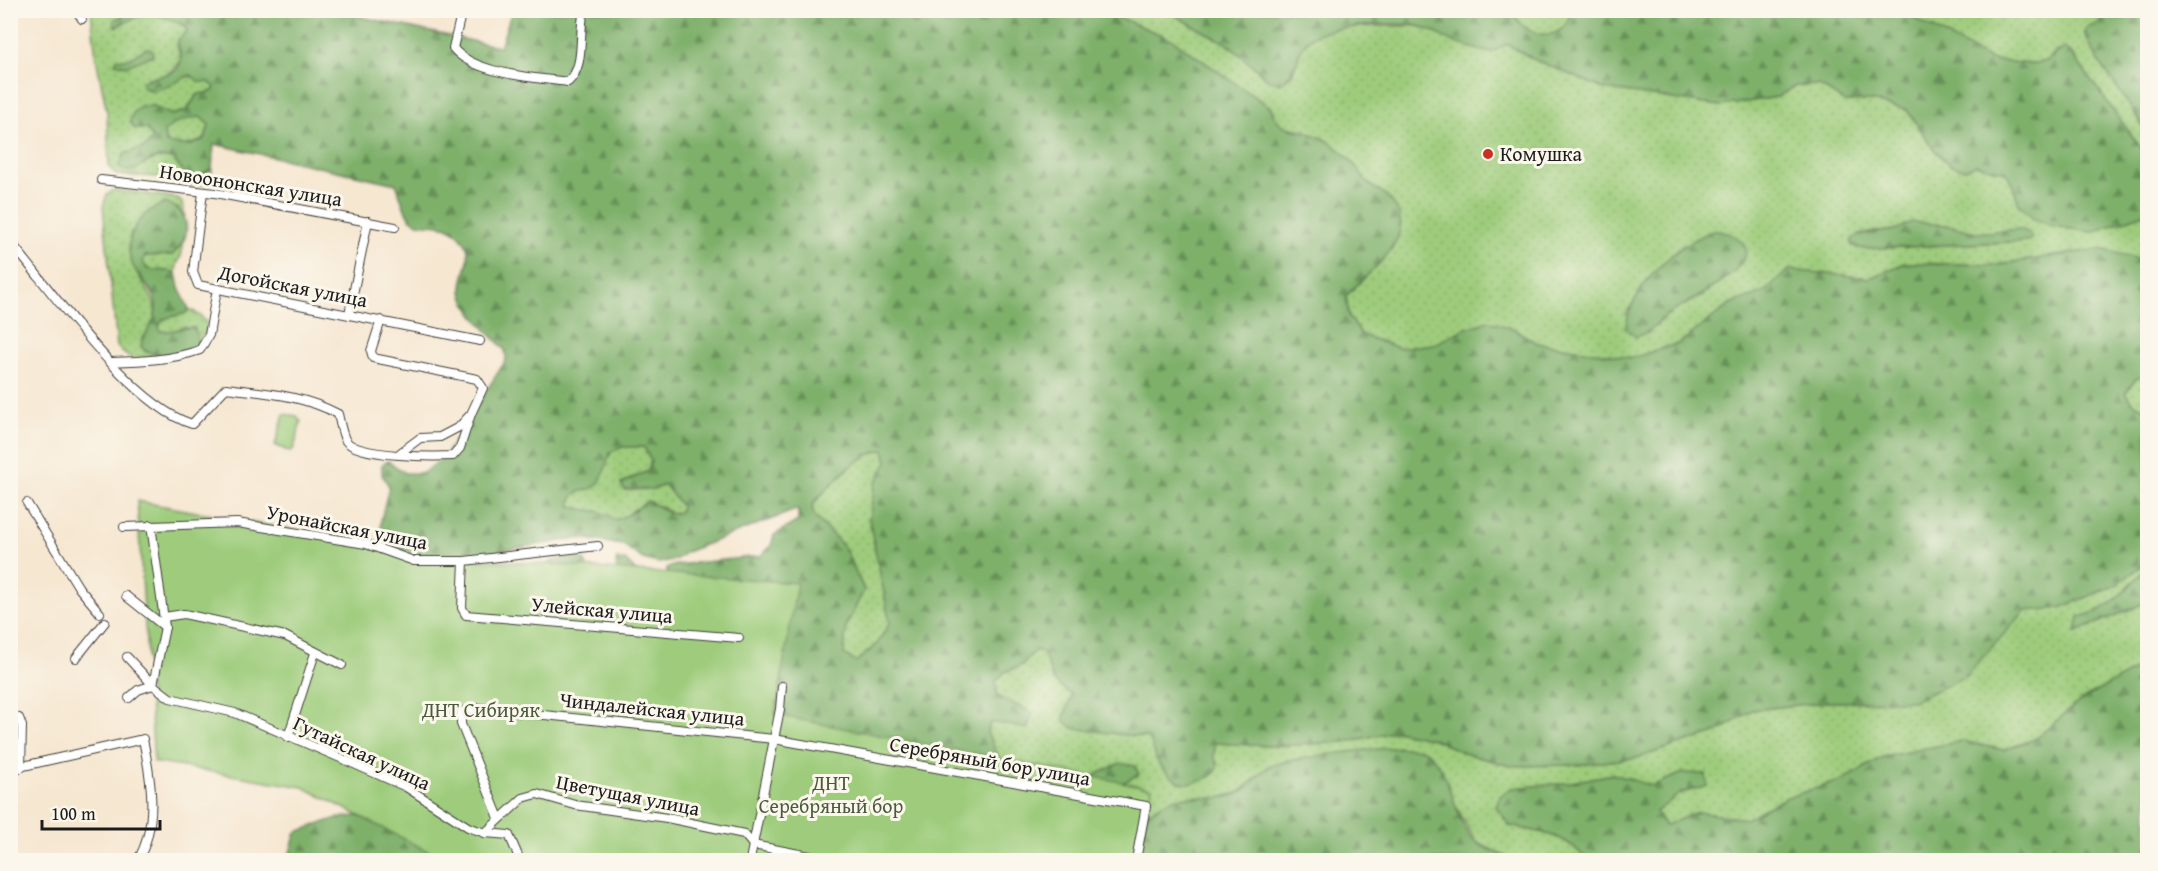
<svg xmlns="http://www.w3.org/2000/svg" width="2158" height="871" viewBox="0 0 2158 871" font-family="'Gentium Book Plus',serif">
<defs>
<pattern id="grass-dots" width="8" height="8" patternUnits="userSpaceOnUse" patternTransform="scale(1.5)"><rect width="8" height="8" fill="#9ecc7b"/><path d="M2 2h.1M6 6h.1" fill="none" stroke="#88af6a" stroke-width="1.8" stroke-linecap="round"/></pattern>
<pattern id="forest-firs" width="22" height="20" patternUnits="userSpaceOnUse" patternTransform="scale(1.5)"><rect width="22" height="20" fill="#7eb06b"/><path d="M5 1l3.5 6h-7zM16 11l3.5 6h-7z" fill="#668e57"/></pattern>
</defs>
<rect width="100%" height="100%" fill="#fbf7ec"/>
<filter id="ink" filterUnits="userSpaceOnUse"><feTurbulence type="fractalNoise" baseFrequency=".0167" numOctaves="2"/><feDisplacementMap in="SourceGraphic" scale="12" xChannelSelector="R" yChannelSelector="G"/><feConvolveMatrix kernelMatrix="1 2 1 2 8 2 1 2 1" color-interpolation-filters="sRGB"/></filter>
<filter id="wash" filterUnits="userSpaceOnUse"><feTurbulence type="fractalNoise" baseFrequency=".008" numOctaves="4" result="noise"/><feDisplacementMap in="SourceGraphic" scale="24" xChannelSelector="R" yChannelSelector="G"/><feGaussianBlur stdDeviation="1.35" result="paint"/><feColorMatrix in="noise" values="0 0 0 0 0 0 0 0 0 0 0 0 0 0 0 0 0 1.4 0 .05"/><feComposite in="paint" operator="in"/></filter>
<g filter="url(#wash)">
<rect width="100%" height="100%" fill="#f6e7d1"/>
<g fill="url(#grass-dots)" stroke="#5d744c" stroke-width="1.5" fill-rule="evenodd">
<path d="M91,11h41l-7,2 -8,14c18,-13 35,-17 55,-7 7,3 12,4 15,11l-10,13 4,16c-9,14 -18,17 -34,18 23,-1 50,-7 68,9l-2,4 -16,4 -11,16 -15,4 -18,-9 -6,23 6,10 -7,8 -22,7 24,8 9,-4h15l16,19 18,-4 6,-5 -1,15 -25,3 -26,-9 -43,-2 -8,-8 -2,-55 -11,-54z"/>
<path d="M1109,11h58l62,34 41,36 11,2 11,-8 11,-31 12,-9 15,-6 45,-3h46l36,17 50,1 26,15 71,30 117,17 56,-9 18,-11 24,-1 26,17 26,-1 36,9 29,42 15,14 15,3 10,-5 30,8 7,13 6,19 73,28 55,-19v49l-47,-13 -103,16 -92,-2 -35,15 -81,-8 -25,22 -34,12 -50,39 -48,15 -95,-15 -23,-14 -48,-1 -31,16 -36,4 -37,-13 -13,-18 -3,-21 17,-18 25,-81 -22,-14 -12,-19 -49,-34 -23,-3 -7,-6 -4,-13 -100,-69 -53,-22zM1946,225l33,8 41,-4 7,12 -163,8 -5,-15zM1682,246l22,49 -36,19 -21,20 -21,-20 24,-36z"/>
<path d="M1513,11h58c-6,35 -48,28 -58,0z"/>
<path d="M1901,11h203l-4,13 -12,3 59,105v24l-76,-103 -14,-2 -10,10 -17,3 -39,-4z"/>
<path d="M200,117l9,8 -4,14c-12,5 -33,13 -42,-1l1,-7 16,-12z"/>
<path d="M114,190l64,8 4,5 3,14 -7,-9 -47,24c-2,13 -3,25 4,37 14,27 35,42 6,71l4,12 16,2c-18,3 -32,10 -44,-8l-14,-139 4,-13z"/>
<path d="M183,242c1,16 -8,20 -7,31 -10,-5 -20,0 -31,-5l-2,-7 2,-5 27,-1z"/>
<path d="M189,309c19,10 25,17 8,36v-11l-12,-7 -17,5 -8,-1 -1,-4 4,-8 23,-6z"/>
<path d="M2147,372v39l-15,-9 -6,-10 9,-12z"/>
<path d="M622,447h22l7,14 -3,10 -27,12 4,7 29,-1 11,-4 6,5 10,16 -1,6 -8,2 -11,-8 -27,3 -6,6 -13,5c-18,-14 -32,-6 -45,-15 2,-12 8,-15 19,-16l22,-37z"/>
<path d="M885,450l2,12 -12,22 6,88 9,51 -13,21 -21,18 -12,-8 2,-28 18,-37 -20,-42 -30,-31 -2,-10c15,-19 48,-54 73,-56z"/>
<path d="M2147,562v7c-26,21 -31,40 -67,48l-3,15 70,-30v61l-66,37 -46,39 -31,11 -43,-9 -78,16 -40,23 -58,18 -39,21 -49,-7 -32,14 -10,-14 26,-19 26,-7 -24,-13 -31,13 -39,-12 -46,9 -57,43c27,5 60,9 76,34h-73l-37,-18 -21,-37 -14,-36 -41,-22 -110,13 -22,7 -28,25 -27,8 -17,-4 -73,36 -93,-17 108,-40 -3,-9 -50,14 -84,-18 -15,-30 5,-10 41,-9 -35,-17 -1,-15 9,-9 17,-7 13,-15 8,2c6,9 6,25 13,31 5,5 11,7 16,12l-9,25 10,8 77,10 7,15 57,5 1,-15 58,3 72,-4 51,-11 38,8 30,14 46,13 66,-1 61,-7 81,-26 34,-22 73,-8 88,-1 89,-65 23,-25 35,-3 54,-22z"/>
</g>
<g fill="url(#forest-firs)" stroke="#4d6644" stroke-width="1.5" fill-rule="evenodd">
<path d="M132,11h203l165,36 12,-36h597l9,6 53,22 100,69c8,26 28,19 51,30 12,5 24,17 32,26 5,6 8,14 14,19 5,5 13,8 19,13 39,38 -16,73 -41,100l3,21 13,18 37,13 36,-4 31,-16 23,-7 25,8 23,14 95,15 48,-15 50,-39 34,-12 25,-22 81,8 35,-15 92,2 103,-16 43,11 5,2 -1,110 -12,8 -9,12 6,10 15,9v151l-33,24 -54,22 -35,3 -60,66 -52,24 -88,1 -73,8 -34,22 -81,26 -61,7 -66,1 -46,-13 -30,-14 -38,-8 -51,11 -72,4 -58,-3 -1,15 4,6 -3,9c-24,16 -38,14 -56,-9 -4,-6 -6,-19 -10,-26l-76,-10 -10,-8 9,-25c-5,-5 -11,-7 -16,-12 -7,-6 -7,-22 -14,-31l-7,-2 -13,15 -17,7 -9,9 1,15 36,17 -6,16 -36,-7 -4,10 14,30 84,18 35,-17 15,3 4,8 -57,31 41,27c14,-10 30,-24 45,-31 24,-10 49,4 72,-9 12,-6 19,-21 31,-26 22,-8 135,-25 154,-15 26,15 28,71 51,91 10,8 26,13 37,18h-791l-190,-286c18,-15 29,-18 52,-15l5,13 34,10 -7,-16v-7l9,1 17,17 24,1 1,-10 9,-3 85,-9 10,-10 3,-11 24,-14v-12l-112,43 -11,8 -17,3 -15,-4 -20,-14 -42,-7 -157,25 -30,-10 -13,-11v-22l8,-34 -7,-11v-10l6,-4 17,12h18l21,-16 62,-97 -1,-10c-13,-14 -44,-43 -43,-62 0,-15 12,-30 3,-45 -19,-30 -42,-11 -55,-25 -7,-8 -10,-25 -14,-34l-182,-40 -2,24 -14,9h-10l-16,-19c-5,0 -11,-1 -15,0 -15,3 -23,21 -38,9l5,-13 22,-7 7,-8 -6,-10h-12l-5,-7 3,-9 8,-7h12l18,9 15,-4 11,-16 16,-4 2,-4 -6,-5h-10l-8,-7c-15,5 -33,22 -49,12v-5c10,-8 37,-3 39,-23 0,-7 -4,-12 -3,-19l9,-9 -2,-5c-32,-15 -39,-15 -70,1l-1,-7zM200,117l9,8 -4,14 -16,7 -23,-3 -2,-11c12,-11 20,-13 36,-15zM622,447h22l7,14 -3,10 -27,13 4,6 29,-1 11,-4 16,21 -1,6 -8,2 -24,-13 -20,14 -13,5c-19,-15 -31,-6 -45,-15 3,-20 18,-10 28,-21 6,-7 9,-24 13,-32zM884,450l3,12 -12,22 -6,35 21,104 -13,21 -21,18 -12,-8 2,-28 18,-36 -20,-43 -30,-31 -2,-10c15,-19 48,-54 72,-56z"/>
<path d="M1167,11h346c10,28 52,35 58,0h330l90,49 39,4 17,-3 17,-13 7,5 76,103v57l-55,19 -40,-6 -18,-7 -15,-15 -6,-19 -7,-13 -30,-8 -10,5 -15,-3 -15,-14 -29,-42 -36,-9 -26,1 -26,-17 -24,1 -18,11 -56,9 -117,-17 -71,-30 -26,-15 -16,9c-12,-3 -24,-6 -35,-10 -12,-5 -22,-12 -34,-16 -17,-6 -93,-1 -108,9 -21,13 -11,31 -33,47l-11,-2 -41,-36z"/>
<path d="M2104,11h43v121l-48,-71 -15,-28 4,-6 12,-3z"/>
<path d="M146,48l7,2v5l-26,11 -12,-3 2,-4h12z"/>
<path d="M167,203c25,10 25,35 5,52l-27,1 -2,5 3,7c10,5 21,0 30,5l3,15 10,21 -3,4 -23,6 -4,8 1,4c12,2 22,-5 34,-3l3,6v11c-13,9 -45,14 -56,2 1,-14 20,-27 14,-48 -3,-11 -15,-20 -21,-31 -14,-28 4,-57 33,-65z"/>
<path d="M1911,222l35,3 33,8 41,-4 9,4 3,5 -5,3 -163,8 -12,-3v-7c18,-12 36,-1 59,-17z"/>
<path d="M1718,230c75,21 -23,68 -48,83 -13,8 -19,20 -34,24l-10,-8c1,-38 55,-92 92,-99z"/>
<path d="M2147,569v33l-71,30 3,-15c37,-8 42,-27 68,-48z"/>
<path d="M2147,663v197h-561c-16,-25 -49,-29 -76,-34l-14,-19 4,-11 12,-8 55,-5 46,-9 39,12 31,-13 23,1 1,12 -26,7 -25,19 9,14 32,-14 49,7 39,-21 58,-18 40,-23 79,-16 42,9 31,-11 46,-39z"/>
<path d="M357,816l45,14 47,30h-157l-2,-8 6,-20 41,-14z"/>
</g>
<g fill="#9ecc7b" stroke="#5d744c" stroke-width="1.5">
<path d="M284,414l13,2 4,6 -7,26 -4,4 -15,-7z"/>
<path d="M137,501l295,55 365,27 -22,132 377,73 -15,72h-692l-142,-73 -149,-25z"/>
</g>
</g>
<g filter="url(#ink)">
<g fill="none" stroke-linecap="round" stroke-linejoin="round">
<defs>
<g id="minor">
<path d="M76,10l6,9"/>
<path d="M462,10l-9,38c20,26 83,30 115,34 18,-16 10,-48 16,-72"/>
<path d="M101,180l114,13 180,34"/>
<path d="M203,192l-10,80 5,13 282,56"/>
<path d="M10,193l3,52"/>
<path d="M10,245h3c42,50 119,161 179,179l34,-36c39,5 77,7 112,26 2,8 4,21 8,27 12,16 87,16 107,15l7,-8 11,-34"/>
<path d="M349,314l19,-93"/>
<path d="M381,320l-10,31 2,7 104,21 6,9 -12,26 -12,13 -19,10 -20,1 -20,15"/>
<path d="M111,362c31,-1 60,-2 89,-12l9,-15 8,-46"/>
<path d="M27,503l52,85 21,25"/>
<path d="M151,525l14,102 -12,58"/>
<path d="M124,527l113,-4 129,21 48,17h50l134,-15"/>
<path d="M464,561l-2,47 4,7 273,23"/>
<path d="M126,596l39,31"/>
<path d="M164,617l20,-3 101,22 57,29"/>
<path d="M127,657l26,28"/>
<path d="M76,658l29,-36"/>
<path d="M129,698l9,-8 15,-5 17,13 65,15 110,47 61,27 62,40 17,6 24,2 11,25"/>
<path d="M10,715l9,3 3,8 -1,42"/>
<path d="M288,737l27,-84"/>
<path d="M10,769l129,-29"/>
<path d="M499,818l-38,-94v-12l16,-4 297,31 372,67 -10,54"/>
<path d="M485,833l38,-35 14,-4 38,11 92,13 77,16 9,11"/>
<path d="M753,845l77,15"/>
<path d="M138,860c21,-37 13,-81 5,-121"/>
<path d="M750,860l30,-151 2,-23"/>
</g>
</defs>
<use href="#minor" stroke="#3d3a37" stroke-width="10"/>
<use href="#minor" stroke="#fff" stroke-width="8"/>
</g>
</g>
<circle fill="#c8321e" stroke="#fbf7ec" stroke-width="2" cx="1488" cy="154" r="6"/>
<g text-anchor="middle" stroke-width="6" stroke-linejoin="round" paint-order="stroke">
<g font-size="20" fill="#1c1c1c" stroke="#fbf7ec" text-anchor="start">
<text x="1500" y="161">Комушка</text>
</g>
<g font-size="20" fill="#1c1c1c" stroke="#fbf7ec">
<text transform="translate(251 185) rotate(9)" y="7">Новоононская улица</text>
<text transform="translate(293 286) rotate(11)" y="7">Догойская улица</text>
<text transform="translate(347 527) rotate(11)" y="7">Уронайская улица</text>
<text transform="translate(602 610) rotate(5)" y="7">Улейская улица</text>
<text transform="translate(652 709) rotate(6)" y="7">Чиндалейская улица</text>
<text transform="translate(362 753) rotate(25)" y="7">Гутайская улица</text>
<text transform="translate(990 761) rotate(10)" y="7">Серебряный бор улица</text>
<text transform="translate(628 795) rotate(11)" y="7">Цветущая улица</text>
</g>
<g font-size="20" fill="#4a5a3d" stroke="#fbf7ec">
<text x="481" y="717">ДНТ Сибиряк</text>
<text x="831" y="790">ДНТ<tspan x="831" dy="23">Серебряный бор</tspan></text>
</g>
</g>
<rect width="2158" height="871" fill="none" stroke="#fbf7ec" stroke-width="36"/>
<path d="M42 820v9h118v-9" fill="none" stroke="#1c1c1c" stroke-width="3"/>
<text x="51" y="820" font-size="18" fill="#1c1c1c" stroke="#fbf7ec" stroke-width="4.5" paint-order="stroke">100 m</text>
</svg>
